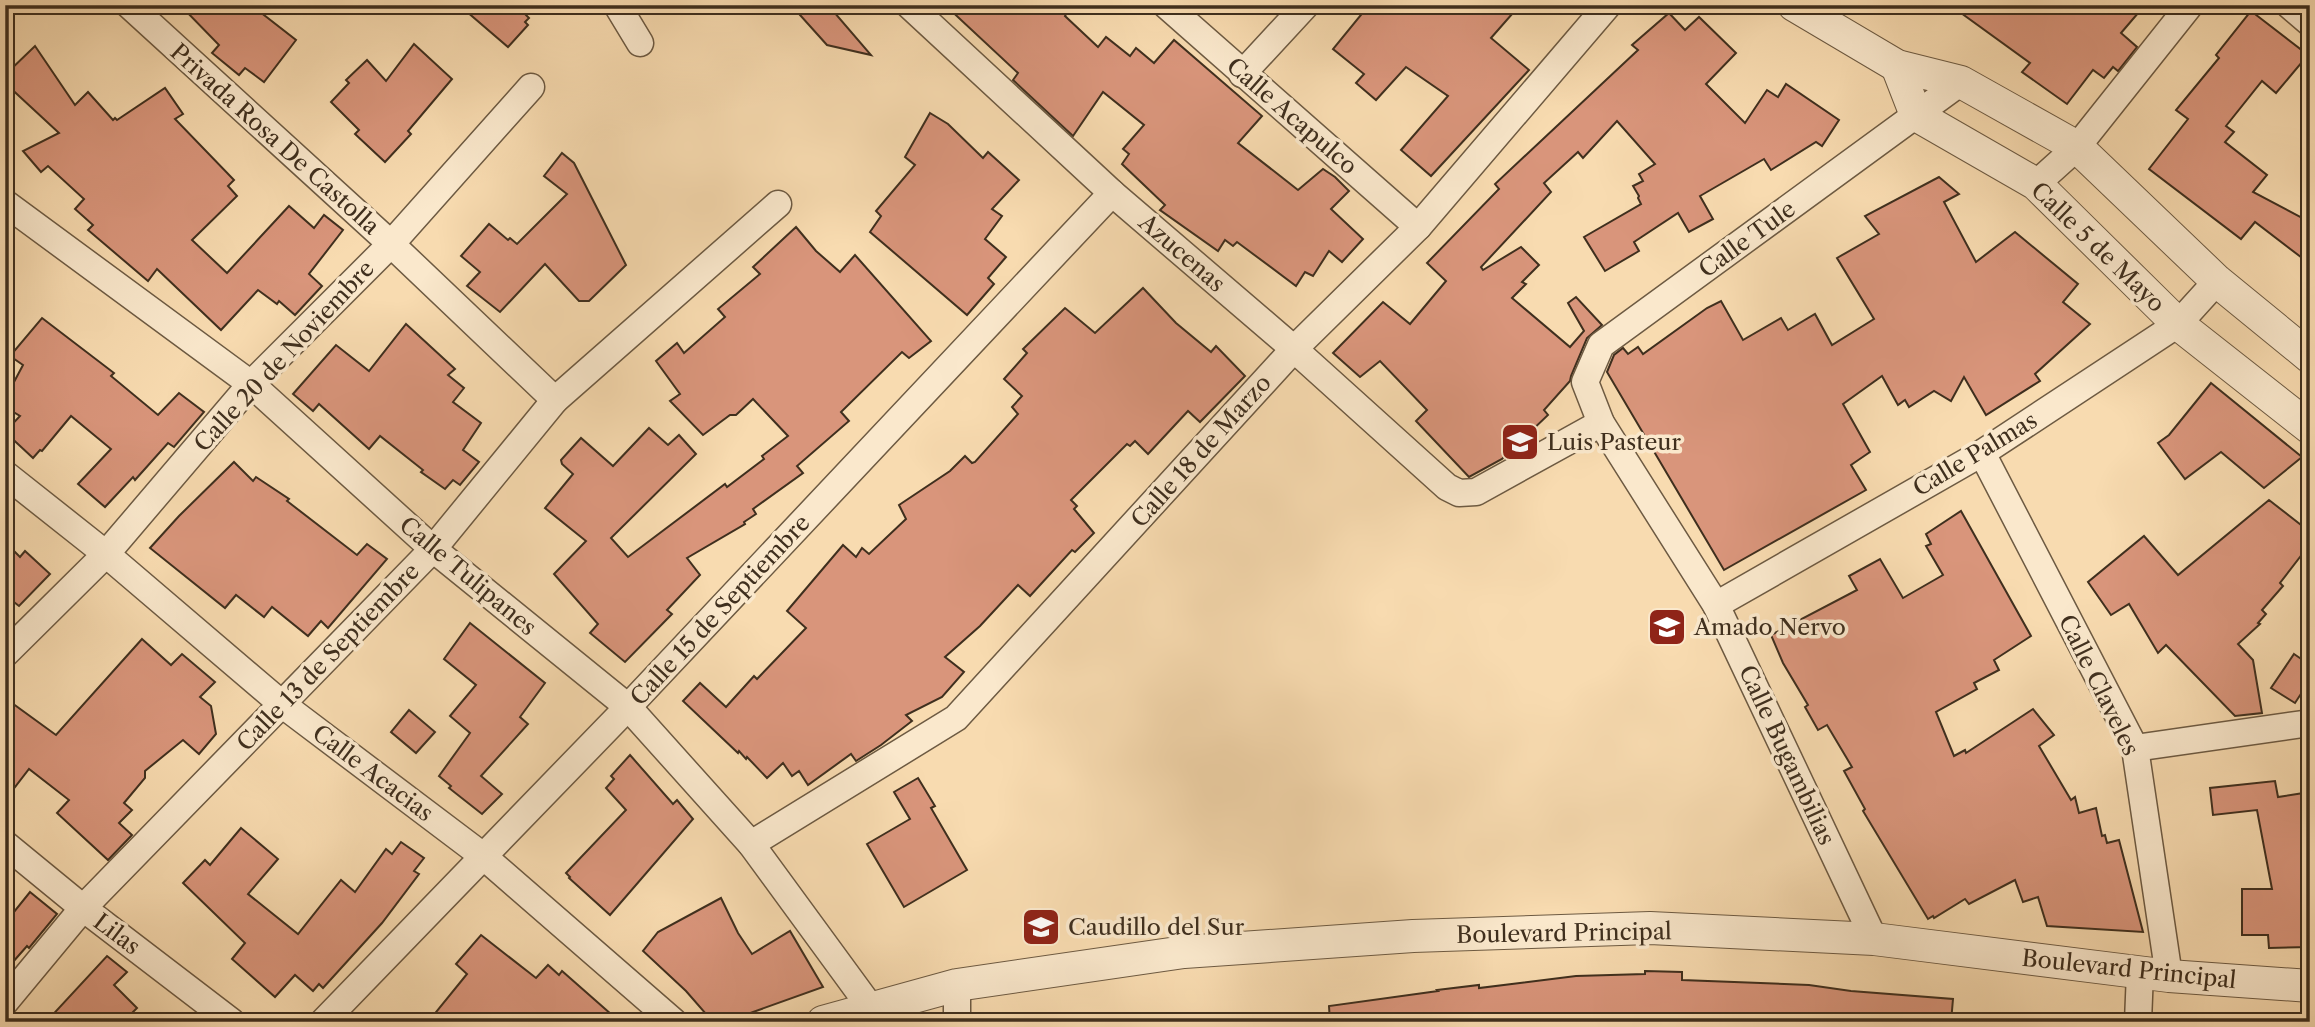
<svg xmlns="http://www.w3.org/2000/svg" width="2315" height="1027" viewBox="0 0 2315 1027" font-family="'Libre Caslon Text',serif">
<rect width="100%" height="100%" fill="#f8dbb0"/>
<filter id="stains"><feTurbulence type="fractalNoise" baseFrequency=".00286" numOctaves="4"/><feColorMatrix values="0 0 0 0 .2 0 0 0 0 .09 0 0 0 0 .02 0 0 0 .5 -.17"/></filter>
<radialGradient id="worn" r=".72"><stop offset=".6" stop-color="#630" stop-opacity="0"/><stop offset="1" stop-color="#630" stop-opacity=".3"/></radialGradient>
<g fill="#d9957b" stroke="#3f2f1e" stroke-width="2">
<path d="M180,5h71l45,35 -32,42 -19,-14 -6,7 -27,-22 7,-8z"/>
<path d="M459,5h57l13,13 -4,4 3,3 -20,22z"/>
<path d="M791,5h37l43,50 -44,-10z"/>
<path d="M945,5h127l-7,11 33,31 8,-10 24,19 6,-8 18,15 20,-23 88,76 -24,27 60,47 25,-21 12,8 14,14 -18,18 32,30 -21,23 -13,-11 -16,25 -8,-4 -9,14 -59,-44 -4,4 -8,-6 -7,11 -58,-41 5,-5 -43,-41 7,-10 -6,-5 21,-24 -41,-33 -30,44 -60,-56 5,-7z"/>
<path d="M1369,5h151l-29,33 38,32 -98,106 -30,-26 47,-54 -42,-29 -30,33 -20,-17 8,-9 -31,-25z"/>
<path d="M1950,5h195l-24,28 16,14 -19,24 -5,-4 -9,11 -11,-8 -26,34 -45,-32 8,-9z"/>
<path d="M2251,11l57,44 -32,38 -14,-12 -36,45 8,6 -9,10 42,33 -14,17 57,30v42l-55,-42 -14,17 -92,-70 39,-50 -12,-9 43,-52 -3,-3z"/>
<path d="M1669,13l16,17 14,-13 37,36 -30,31 39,39 22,-33 11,7 8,-13 53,36 -17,26 -6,-4 -45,28 -7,-11 -64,37 13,23 -24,13 -11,-19 -44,29 5,9 -34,20 -21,-34 57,-33 -3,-6 1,-2 -6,-10 10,-5 -4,-7 16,-10 -38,-43 -34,37 -5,-6 -34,31 7,9 -70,75 2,3 38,-23 18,18 -17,17 4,2 -14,14 58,49 14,-16 -16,-28 8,-6 26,28 -15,13 -16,38 -1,5 -26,29 4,5 -46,44 -33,18 -53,-56 11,-11 -47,-49 -20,16 -27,-24 50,-51 27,22 36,-43 -19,-18 72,-74 -4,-5 143,-134 -6,-5z"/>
<path d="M414,44l38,35 -44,52 3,3 -26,28 -30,-28 4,-4 -28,-28 18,-19 -3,-3 21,-20 19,21z"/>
<path d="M35,46l40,59 13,-13 25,28 2,-2 2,2 48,-32 18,26 -8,5 59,61 -6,6 9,10 -45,44 35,33 62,-67 25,22 10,-13 19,15 -34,44 13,12 -27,29 -16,-14 -2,3 -19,-14 -37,40 -64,-61 -9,12 -60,-51 5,-5 -18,-16 9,-10 -36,-33 -7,6 -18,-21 36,-18 -54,-50v-8z"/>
<path d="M930,113l18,11 35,34 5,-6 31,28 -27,29 10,7 -17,23 21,18 -18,21 6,6 -27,31 -97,-83 11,-16 -5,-5 39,-46 -10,-8z"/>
<path d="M562,153l12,10 52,102 -37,36h-10l-34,-37 -45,48 -33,-26 13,-14 -19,-16 28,-32 19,16 2,-2 7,6 50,-50 -23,-18z"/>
<path d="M1939,177l20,17 -15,8 32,60 39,-30 63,52 -15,18 27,22 -55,50 5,7 -54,34 -22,-38 -13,24 -17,-10 -25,16 -4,-7 -7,5 -16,-29 -39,28 27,48 -19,13 15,25 -142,80 -117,-198 7,-17 9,-7 5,6 10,-7 5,7 64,-46 14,-7 22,39 38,-22 7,12 27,-16 17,31 42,-26 -37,-61 42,-24 -14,-18z"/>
<path d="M796,227l20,24 24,21 15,-17 76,86 -22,17 -7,-6 -61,60 8,9 -52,45 6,7 -50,36 3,5 -12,8 1,2 -58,34 13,17 -33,35 5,4 -47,48 -35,-29 8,-9 -44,-50 32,-33 -41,-33 28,-34 -11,-10 -1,-4 20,-22 32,28 36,-38 19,17 11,-10 17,19 -85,84 17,19 97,-73 2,3 37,-28 -2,-3 26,-20 -35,-37 -17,16h-6l-27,20 -33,-34 10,-7 -24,-33 21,-18 7,10 41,-36 -7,-8 42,-35 -7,-7z"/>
<path d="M1143,288l33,35 35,29 5,-6 29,30 -45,46 -12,-11 -40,43 -13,-13 -5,5 -3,-2 -56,56 6,6 -3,3 20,24 -19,19 -3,-2 -42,46 -12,-11 -38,41 -35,31 19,15 -22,25 -36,18 6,6 -31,24 -25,16 -5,-7 -43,31 -9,-14 -7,5 -9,-13 -16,15 -20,-21 -1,2 -7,-8 -1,2 -55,-52 17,-18 26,24 28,-31 3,3 49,-51 -19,-17 56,-66 13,12 6,-9 7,6 37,-35 -7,-14 51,-34 15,-15 7,7 3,-1 43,-48 -6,-7 10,-11 -18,-17 23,-26 -4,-4 42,-41 30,25z"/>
<path d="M42,318l72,55 -3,3 47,39 21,-22 25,19 -30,35 -6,-4 -33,37 -2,-3 -28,30 -27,-23 33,-35 -40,-33 -29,35 -2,-1 -7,8 -28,-26 15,-16 -15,-9v-8l18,-34 -13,-9z"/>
<path d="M406,324l49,45 -7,6 16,13 -11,14 28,21 -18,27 16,12 -19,23 -7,-5 -8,9 -24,-17 2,-2 -43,-34 -11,13 -50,-45 -6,7 -20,-17 43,-49 33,26z"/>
<path d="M2211,383l91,74 -38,31 -43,-36 -36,27 -27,-36 11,-8z"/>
<path d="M234,462l19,19 3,-4 33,22 -2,2 70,54 10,-11 20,15 -59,69 -7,-7 -13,15 -36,-29 -8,10 -28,-22 -11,13 -75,-60 29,-32z"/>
<path d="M2269,500l41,32v12l-30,39 3,3 -21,24 4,4 -8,9 2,1 -22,20 15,16 9,53 -27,3 -69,-71 -8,8 -29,-49 -18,11 -23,-33 56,-46 34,39z"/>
<path d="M1961,511l70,125 -37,24 5,10 -25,13 3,6 -41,23 18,44 11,-6 1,3 67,-44 21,26 -15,11 32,54 4,-3 4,16 17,-5 6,28 3,-1 2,8 12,-3 24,92 -96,-6 -9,-29 -15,5 -8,-22 -46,24 -4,-5 -31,19 -1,-2 -5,3 -65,-108 2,-2 -21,-38 8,-4 -25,-42 -9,5 -13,-23 3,-2 -25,-42 -12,-28 86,-45 -8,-14 31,-17 23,39 40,-23 -17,-29 5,-2 -5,-10z"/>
<path d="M5,542l15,15 5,-6 25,23 -31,32 -14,-11z"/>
<path d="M470,623l75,60 -25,34 8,7 -47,52 21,18 -20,20 -33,-26 2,-2 -12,-10 31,-43 -20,-17 26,-31 -32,-26z"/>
<path d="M142,639l29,26 11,-11 33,28 -15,15 11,9 5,28 -17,20 -16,-14 -38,31v7l-21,25 8,7 -13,13 13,12 -24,25 -51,-47 12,-13 -40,-31 -24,31v-102l51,37z"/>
<path d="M2294,654l16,11v15l-15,23 -24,-15z"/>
<path d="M409,710l26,22 -19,21 -25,-21z"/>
<path d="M630,755l43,49 4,-4 16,19 -83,96 -41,-37 1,-1 -4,-4 60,-63 -20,-22 8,-9 -3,-3z"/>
<path d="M918,778l17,28 -4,2 36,62 -63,37 -37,-63 43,-25 -16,-27z"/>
<path d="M2275,781l3,16 32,-5v155l-41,1 -1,-13h-26v-46h30l-15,-79 -44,5 -3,-27z"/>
<path d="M241,828l37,31 -30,35 50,40 43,-54 14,12 31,-43 6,5 9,-12 23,16 -10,13 5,3 -37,49 -59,65 -4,-4 -6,7 -18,-16 -20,22 -43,-38 13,-16 -62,-60 22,-23 5,5z"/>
<path d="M30,892l27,22 -28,34 -2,-2 -22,25v-48z"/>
<path d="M721,898l17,35 14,21 38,-23 33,56 -98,35h-12l-27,-31 -43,-40 15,-19z"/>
<path d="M481,935l55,43 12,-13 11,10 3,-4 58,51h-192l39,-48 -11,-10z"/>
<path d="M107,956l20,16 -13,13 23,23 -14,14h-77z"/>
<path d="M1645,971l37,1v8l127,5 42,6 102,8 -2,23h-621l-1,-16 109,-15 -1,-1 42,-5v3l97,-12 69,-2z"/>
</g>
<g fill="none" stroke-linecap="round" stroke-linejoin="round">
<defs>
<g id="minor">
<path d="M129,5l262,239 164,156"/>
<path d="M617,5l23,38"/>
<path d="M909,5l203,188 182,156 153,138 12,6 17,-1 125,-69"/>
<path d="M1166,5l252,222"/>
<path d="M2289,5l21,18"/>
<path d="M1242,74l64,-69"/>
<path d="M2036,184l41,-37 113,-142"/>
<path d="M5,203l246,181 182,165 195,158 123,137 120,164"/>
<path d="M1982,453l153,295 34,228"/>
<path d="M5,474l101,80 177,151 200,151 191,166"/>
<path d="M1716,605l266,-152 196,-129 39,-43"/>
<path d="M5,654l101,-100 145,-170 140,-140 140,-157"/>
<path d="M2135,748l175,-25"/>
<path d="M5,844l78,64 149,114"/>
<path d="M751,844l205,-126 338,-369 124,-122 190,-222"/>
<path d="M1874,939l-158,-334 -115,-182 -16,-41 16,-37 360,-263"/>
<path d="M957,985v37"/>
<path d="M5,1002l78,-94 350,-359 122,-149 223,-196"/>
<path d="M323,1022l305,-315 484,-514"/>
<path d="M2138,1022l2,-50"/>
</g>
<g id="tertiary">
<path d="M1794,5l103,61 64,16 116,65 140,134 93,76"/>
<path d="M1897,66l19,49 120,69 142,140 132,104"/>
<path d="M823,1022l134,-37 227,-33 229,-16 237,-8 224,11 295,37 141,10"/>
</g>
</defs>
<use href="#minor" stroke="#6d5a42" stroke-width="29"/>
<use href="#tertiary" stroke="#6d5a42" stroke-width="34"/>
<use href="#minor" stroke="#fae8cc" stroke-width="26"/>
<use href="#tertiary" stroke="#fae8cc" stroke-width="32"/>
</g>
<defs>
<symbol id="school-square" viewBox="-11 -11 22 22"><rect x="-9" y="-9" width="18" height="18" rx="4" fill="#8f2418" stroke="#fae8cc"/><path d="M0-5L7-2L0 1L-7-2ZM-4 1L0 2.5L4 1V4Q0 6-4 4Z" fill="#fff"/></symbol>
</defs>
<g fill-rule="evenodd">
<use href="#school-square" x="1498" y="420" width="44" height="44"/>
<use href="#school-square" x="1645" y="605" width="44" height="44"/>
<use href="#school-square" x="1019" y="905" width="44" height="44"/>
</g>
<g text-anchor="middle" stroke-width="7" stroke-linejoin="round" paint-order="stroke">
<g font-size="23" fill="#3f2f1e" stroke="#fae8cc">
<text transform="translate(1292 116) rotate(41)" y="8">Calle Acapulco</text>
<text transform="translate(275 139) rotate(42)" y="8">Privada Rosa De Castolla</text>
<text transform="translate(1747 239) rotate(-36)" y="8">Calle Tule</text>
<text transform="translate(2098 247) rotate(44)" y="8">Calle 5 de Mayo</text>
<text transform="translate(1182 253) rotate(41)" y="8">Azucenas</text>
<text transform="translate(284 356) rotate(-47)" y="8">Calle 20 de Noviembre</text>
<text transform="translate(1201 451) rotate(-48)" y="8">Calle 18 de Marzo</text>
<text transform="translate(1975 454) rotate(-31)" y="8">Calle Palmas</text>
<text transform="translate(468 576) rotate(40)" y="8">Calle Tulipanes</text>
<text transform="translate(720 610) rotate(-47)" y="8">Calle 15 de Septiembre</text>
<text transform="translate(328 657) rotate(-46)" y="8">Calle 13 de Septiembre</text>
<text transform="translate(2099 685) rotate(64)" y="8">Calle Claveles</text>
<text transform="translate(1787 755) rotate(65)" y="8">Calle Bugambilias</text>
<text transform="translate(373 773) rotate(37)" y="8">Calle Acacias</text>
<text transform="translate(1564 933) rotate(-1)" y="8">Boulevard Principal</text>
<text transform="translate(117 934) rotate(37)" y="8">Lilas</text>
<text transform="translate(2129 969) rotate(6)" y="8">Boulevard Principal</text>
</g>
<g font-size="23" fill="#3f2f1e" stroke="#fae8cc" text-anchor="start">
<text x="1547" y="450">Luis Pasteur</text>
<text x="1694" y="635">Amado Nervo</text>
<text x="1068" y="935">Caudillo del Sur</text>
</g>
</g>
<rect width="2315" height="1027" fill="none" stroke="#f8dbb0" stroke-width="28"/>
<rect x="7" y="7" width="2301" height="1013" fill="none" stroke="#3f2f1e" stroke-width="3.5"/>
<rect x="14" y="14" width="2287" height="999" fill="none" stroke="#3f2f1e" stroke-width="2"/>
<rect width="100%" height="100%" filter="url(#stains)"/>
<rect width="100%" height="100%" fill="url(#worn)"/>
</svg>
